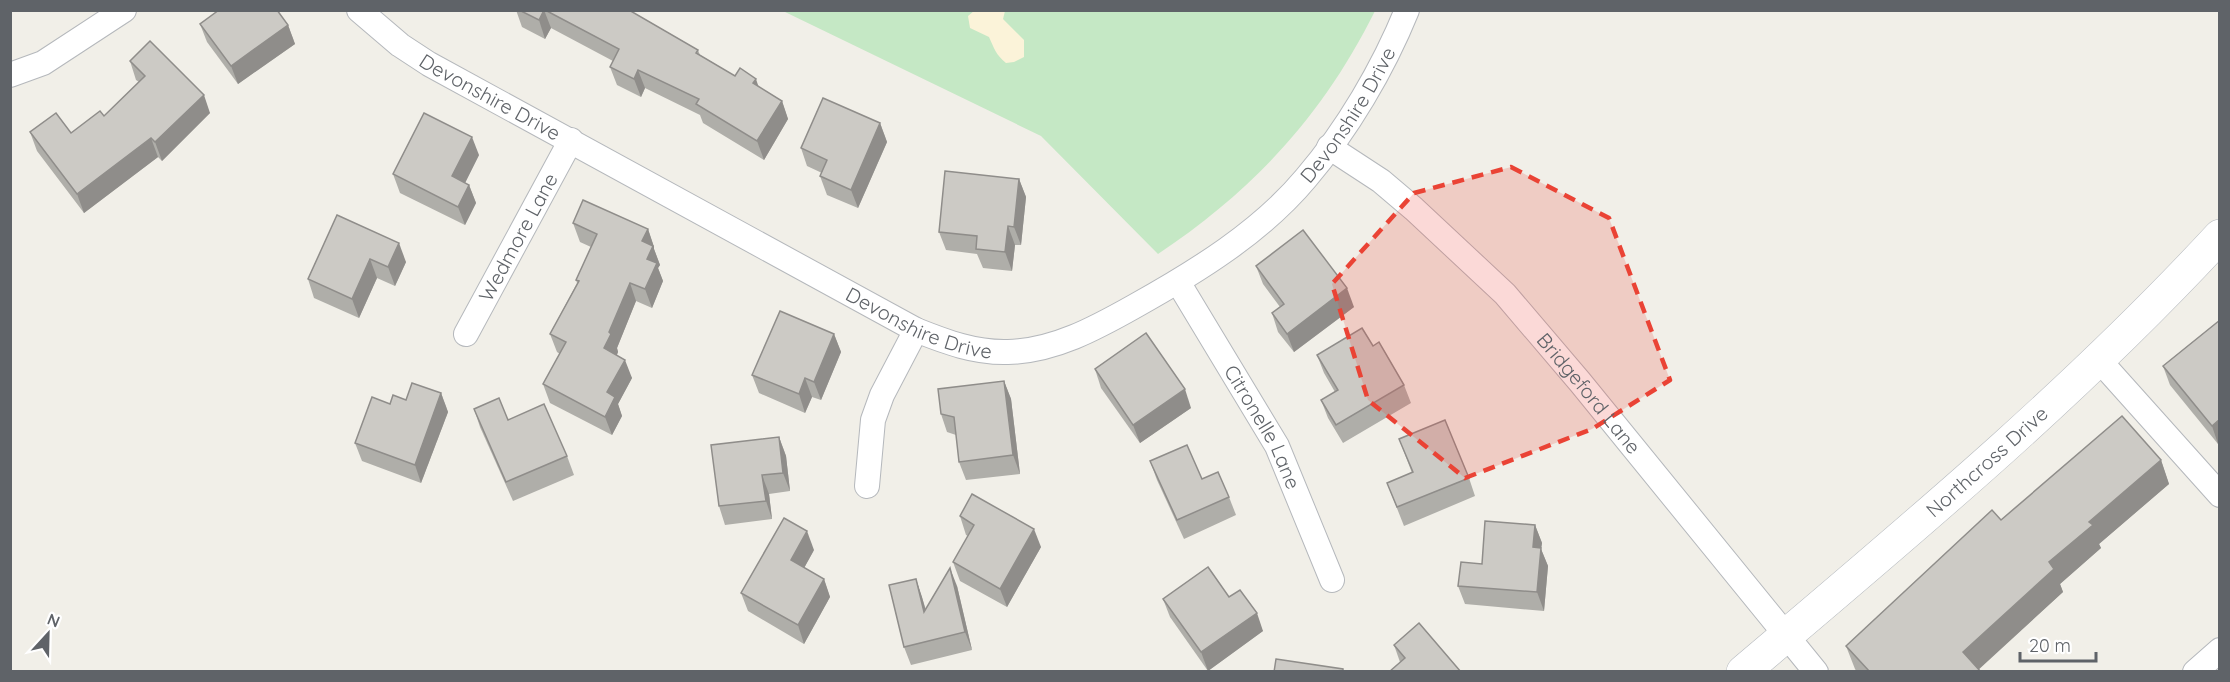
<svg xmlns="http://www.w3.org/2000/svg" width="2230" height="682" viewBox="0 0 2230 682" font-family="Quicksand,sans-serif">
<rect width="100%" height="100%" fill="#f1efe8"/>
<path fill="#c5e8c5" d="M783,11h592c-52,104 -120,178 -217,243l-117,-118z"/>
<path fill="#fbf3d9" d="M974,11h31l-2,8 21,21v17l-10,5 -8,1c-10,-8 -12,-15 -17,-26l-19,-9 -2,-12z"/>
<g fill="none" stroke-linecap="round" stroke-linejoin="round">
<defs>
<g id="street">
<path id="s1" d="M359,10l41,35 29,19 487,266c30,12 59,23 92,22 46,-1 88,-24 127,-46 61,-34 126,-74 171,-128 41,-48 77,-109 101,-168"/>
<path d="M10,75l33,-12 81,-53"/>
<path id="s2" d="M1329,147l52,34 33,28 91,85 75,88 236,290"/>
<path id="s3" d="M1178,282l99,164 55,134"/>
<path id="s4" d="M466,334l105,-194"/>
<path d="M2099,360l121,135"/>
<path d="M867,486l6,-66 9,-25 34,-65"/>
<path d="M2195,672l25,-22"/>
</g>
<g id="secondary">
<path id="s5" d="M1743,672c164,-139 330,-277 477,-436"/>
</g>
</defs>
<use href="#street" stroke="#b5b8bc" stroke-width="26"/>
<use href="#secondary" stroke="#b6babf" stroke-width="34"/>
<use href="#street" stroke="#fff" stroke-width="24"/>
<use href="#secondary" stroke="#fff" stroke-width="33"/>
</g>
<g fill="#afaea9">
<path d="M516,10h113l69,40 2,5 35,21 24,11 23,14 6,18 -24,41 -61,-37 -3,-8 -55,-27 -4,9 -24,-12 -7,-18 3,-6 -62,-33 -6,11 -23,-12z"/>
<path d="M200,24l88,1 7,19 -57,40 -31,-42z"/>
<path d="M130,61l80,52 -48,48 -4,-4 -74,56 -47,-62 -7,-19 41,1 33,-17 35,-34 -3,-2z"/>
<path d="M880,123l7,19 -29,66 -31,-13 -7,-19 2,-3 -15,-7 -6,-18z"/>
<path d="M479,155l-14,28 4,2 7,18 -11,22 -65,-32 -7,-19z"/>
<path d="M1019,179l7,18 -5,48h-6l-3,26 -29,-3 -6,-14 -31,-4 -7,-18z"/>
<path d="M337,215l69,47 -11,24 -18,-8 -18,40 -45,-20 -6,-19z"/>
<path d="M573,223l75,6 6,18v2l6,16 -2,3 5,13 -11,27 -16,-7 -19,47 1,4 -1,3 15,23 -14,26 4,12 -10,19 -62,-32 -7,-19 17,-30 -3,-2 -7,-18 27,-51 -1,-3 15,-33 -11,-5z"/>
<path d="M1256,266l98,41 -60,45 -16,-20 -6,-19 8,-6 -17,-23z"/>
<path d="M2220,320v123l-2,1 -48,-59 -7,-19z"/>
<path d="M834,334l7,18 -20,48 -9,-3 -7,16 -46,-20 -7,-18z"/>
<path d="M1373,346l31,39 7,18 -68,40 -15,-25 -7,-18 14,-8 -11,-19 -7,-18z"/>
<path d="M1095,369l96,39 -51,35 -39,-55z"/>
<path d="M1004,381l7,18 9,75 -54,6 -7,-18 -3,-27 -9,-3 -6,-18z"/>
<path d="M441,393l7,19 -27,71 -59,-22 -7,-18 35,-39 16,-4z"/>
<path d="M474,409l34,11 59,36 7,19 -61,26 -33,-74z"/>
<path d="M779,437l7,19 4,35 -21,3 3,25 -47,6 -6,-19z"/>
<path d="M1399,439l70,39 6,18 -71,30 -17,-43 25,-10z"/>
<path d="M2161,460l8,24 -70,60 2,4 -41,36 3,8 -85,77 3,3h-124l-2,-3 -9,-23 155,-126z"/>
<path d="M1150,461l79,36 7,18 -52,24 -27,-59z"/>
<path d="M960,516l81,31 -34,60 -47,-26 -7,-19 15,-26 -2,-1z"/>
<path d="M1535,525l7,18 -1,6 7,17 -4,45 -79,-7 -7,-18 24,-22z"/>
<path d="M814,550l-10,18 20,11 6,18 -26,47 -56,-33 -7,-18z"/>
<path d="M916,579l10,31 31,-24 15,64 -61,15 -7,-18z"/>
<path d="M1229,597l34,34 -55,40 -38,-54 -7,-18z"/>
<path d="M1394,645l67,27 -61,-10z"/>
</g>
<g fill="#8f8d8a">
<path d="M544,10l7,18 -6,11 -6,-19z"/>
<path d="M288,25l7,19 -57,40 -7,-18z"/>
<path d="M638,70l7,18 -4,9 -7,-18z"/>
<path d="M756,79l6,18 -9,-14z"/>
<path d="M204,95l6,18 -48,48 -7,-19z"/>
<path d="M782,101l6,18 -24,41 -7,-19z"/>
<path d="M880,123l7,19 -29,66 -7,-18z"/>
<path d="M472,137l7,18 -20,40 -7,-19z"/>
<path d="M151,138l7,19 -74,56 -7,-19z"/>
<path d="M1019,179l7,18 -5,48 -7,-18z"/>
<path d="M469,185l7,18 -11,22 -7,-18z"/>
<path d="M1008,226l7,19 -3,26 -7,-19z"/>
<path d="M648,229l6,18v2l6,16 -2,3 5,13 -11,27 -7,-19 -3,-48z"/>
<path d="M399,243l7,19 -11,24 -7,-19z"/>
<path d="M370,259l7,19 -18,40 -7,-19z"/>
<path d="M630,283l6,18 -19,47 1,4 -7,15 -7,-19 5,-16z"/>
<path d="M1347,288l7,19 -60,45 -7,-18z"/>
<path d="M834,334l7,18 -20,48 -7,-18z"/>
<path d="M625,360l7,18 -14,26 4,12 -10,19 -7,-18 2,-25z"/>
<path d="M805,378l7,19 -7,16 -6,-19z"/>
<path d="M1004,381l7,18 9,75 -7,-19z"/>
<path d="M1185,389l6,19 -51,35 -7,-18z"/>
<path d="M441,393l7,19 -27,71 -6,-18z"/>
<path d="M2220,419v24l-2,1 -6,-18z"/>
<path d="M779,437l7,19 4,35 -7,-18z"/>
<path d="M2161,460l8,24 -70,60 2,4 -41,36 3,8 -87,80 -13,-20 86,-90 40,-40z"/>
<path d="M762,475l7,19 3,25 -6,-18z"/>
<path d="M1535,525l7,18 -1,6 7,17 -4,45 -7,-19 -4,-45z"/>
<path d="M1034,529l7,18 -34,60 -7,-18z"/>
<path d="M807,531l7,19 -16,29 -7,-19z"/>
<path d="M950,568l7,18 15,64 -7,-18z"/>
<path d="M824,579l6,18 -26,47 -6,-19z"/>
<path d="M916,579l6,18 9,33 -7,-18z"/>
<path d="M1257,613l6,18 -55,40 -7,-19z"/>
</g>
<g fill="#cccac5" stroke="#8f8d8a" stroke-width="1.5">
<path d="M219,10h58l11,15 -57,41 -31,-42z"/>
<path d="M519,10h25l-5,10z"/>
<path d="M545,10h84l69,40 -2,3 39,23 5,-8 16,11 -3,4 29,18 -25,40 -61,-37 3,-5 -61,-29 -4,9 -24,-12 9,-18z"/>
<path d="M150,41l54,54 -49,47 -4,-4 -74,56 -47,-62 26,-19 15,20 29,-22 4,5 41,-40 -15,-15z"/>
<path d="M823,98l57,25 -29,67 -31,-14 7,-16 -26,-12z"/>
<path d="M424,113l48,24 -20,39 17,9 -11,22 -65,-33z"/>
<path d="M945,171l74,8 -5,48 -6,-1 -3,26 -29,-3 1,-13 -38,-4z"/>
<path d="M583,200l65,29 -6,12 11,5 -6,13 10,4 -12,26 -15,-6 -21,49 2,2 -7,14 21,12 -18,32 8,5 -10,20 -62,-33 23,-42 -16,-8 29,-53 -3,-1 21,-46 -24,-11z"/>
<path d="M337,215l62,28 -11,24 -18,-8 -18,40 -44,-20z"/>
<path d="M1303,230l44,58 -60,46 -15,-21 12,-9 -28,-38z"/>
<path d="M780,311l54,23 -20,48 -9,-4 -6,16 -47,-19z"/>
<path d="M2220,320v99l-8,7 -49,-60z"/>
<path d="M1362,328l11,18 6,-4 25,43 -68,40 -15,-25 17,-10 -21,-35z"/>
<path d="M1146,333l39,56 -52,36 -38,-56z"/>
<path d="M1004,381l9,74 -54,7 -5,-45 -13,-3 -3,-25z"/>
<path d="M412,383l29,10 -26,72 -60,-22 17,-46 18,7 3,-9 13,5z"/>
<path d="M499,398l9,22 36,-16 23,52 -61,26 -32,-73z"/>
<path d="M2122,416l39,44 -72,62 4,3 -44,37 5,7 -91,83 18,20h-111l-24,-26 146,-136 9,10z"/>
<path d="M1445,420l24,58 -72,29 -10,-24 26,-11 -14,-33z"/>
<path d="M779,437l4,36 -21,2 4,26 -47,5 -8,-61z"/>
<path d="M1187,445l15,34 16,-7 11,25 -52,23 -27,-59z"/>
<path d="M972,494l62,35 -34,60 -47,-27 21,-37 -14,-9z"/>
<path d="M784,518l23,13 -16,29 33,19 -26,46 -57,-32z"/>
<path d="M1485,521l50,4 -2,22 8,1 -4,44 -79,-6 3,-24 21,2z"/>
<path d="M1208,567l21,30 11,-7 17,23 -56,39 -38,-53z"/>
<path d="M950,568l15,64 -61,15 -15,-62 27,-6 8,33z"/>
<path d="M1419,623l42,49h-72l16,-14 -11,-13z"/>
<path d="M1276,659l67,10v3h-69z"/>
</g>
<path fill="#ea4335" fill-opacity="0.2" stroke="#ea4335" stroke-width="4.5" stroke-dasharray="12 8" stroke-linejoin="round" d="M1511,167l98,51 61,162 -78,49 -127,49 -97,-78 -36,-116 82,-91z"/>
<g text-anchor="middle" stroke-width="4.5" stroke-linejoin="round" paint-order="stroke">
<g font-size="20" fill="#5f6368" stroke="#fff">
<text dy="7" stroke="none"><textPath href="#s1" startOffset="158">Devonshire Drive</textPath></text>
<text dy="7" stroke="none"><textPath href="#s1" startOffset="1166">Devonshire Drive</textPath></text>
<text dy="7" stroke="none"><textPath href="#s4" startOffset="110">Wedmore Lane</textPath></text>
<text dy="7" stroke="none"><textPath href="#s1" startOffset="644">Devonshire Drive</textPath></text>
<text dy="7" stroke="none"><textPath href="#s2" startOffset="360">Bridgeford Lane</textPath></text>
<text dy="7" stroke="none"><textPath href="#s3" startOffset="168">Citronelle Lane</textPath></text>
<text dy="7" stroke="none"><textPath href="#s5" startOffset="322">Northcross Drive</textPath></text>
</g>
</g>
<rect width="2230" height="682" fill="none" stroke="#5f6368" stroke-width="24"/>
<g transform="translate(48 634) rotate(22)" stroke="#ffffff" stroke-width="4.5" paint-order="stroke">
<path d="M0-4.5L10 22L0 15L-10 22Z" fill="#5f6368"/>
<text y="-9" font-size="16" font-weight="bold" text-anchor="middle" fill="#5f6368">N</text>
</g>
<path d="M2020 652v9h76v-9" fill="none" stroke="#5f6368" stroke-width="3"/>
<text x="2029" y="652" font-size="18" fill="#5f6368" stroke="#ffffff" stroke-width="4.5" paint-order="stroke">20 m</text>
</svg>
